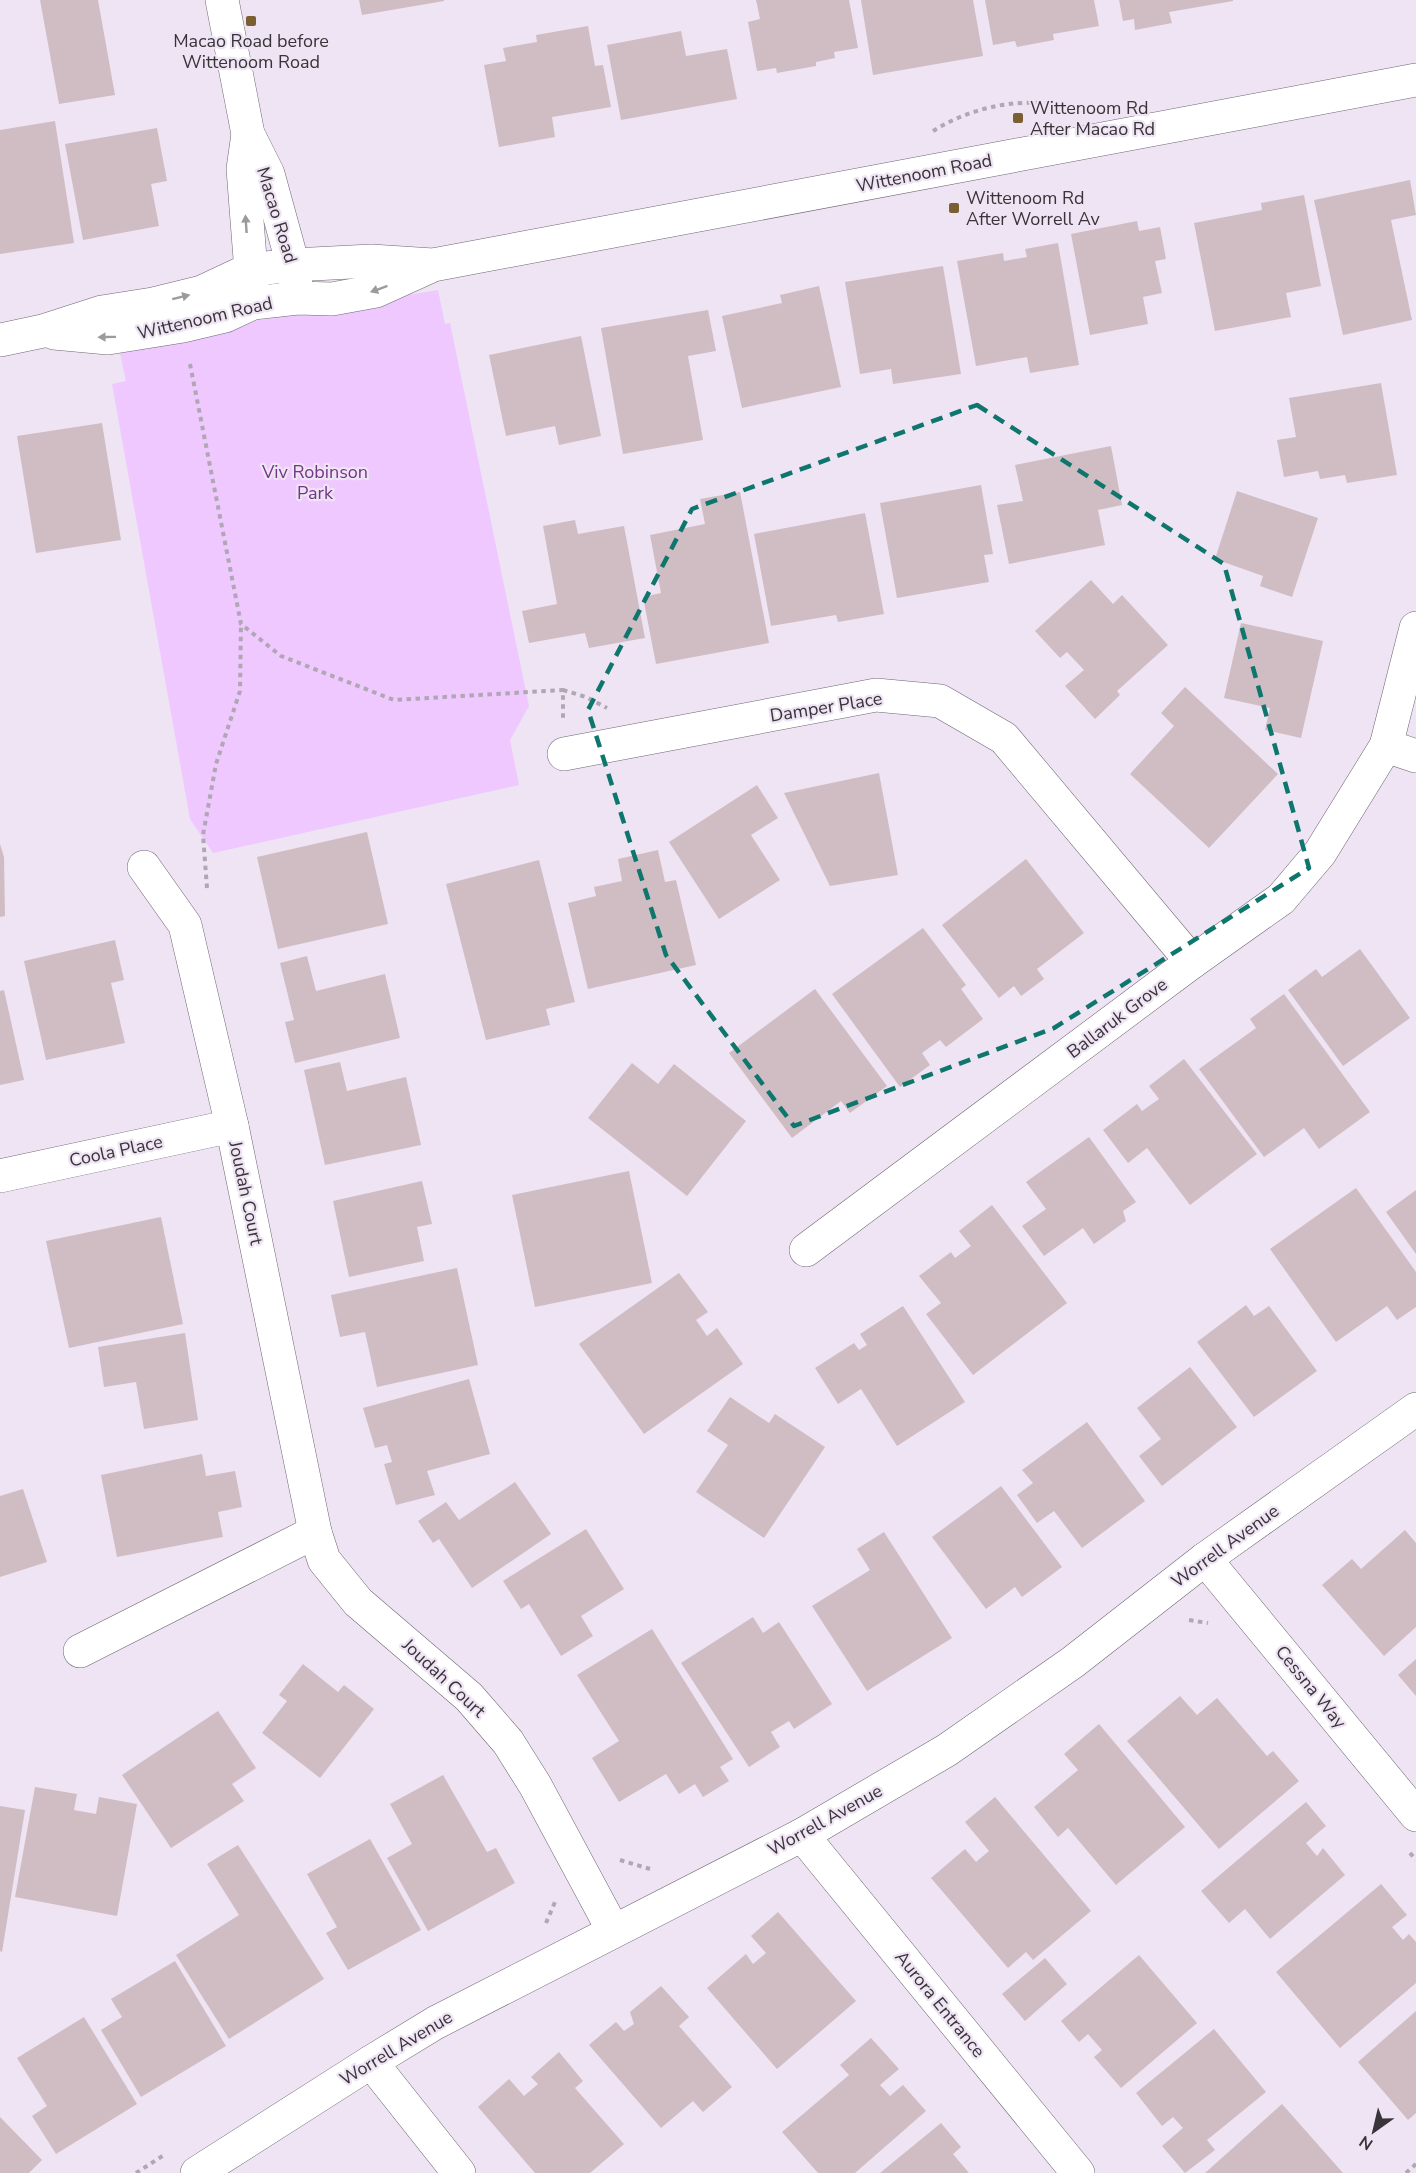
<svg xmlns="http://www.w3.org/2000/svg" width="1416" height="2173" viewBox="0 0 1416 2173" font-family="'Nunito Sans',sans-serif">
<rect width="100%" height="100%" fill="#efe4f3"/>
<path fill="#eec8fe" d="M438,290l7,34 5,-1 79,383 -19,34 9,45 -306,68 -23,-34 -78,-435 14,-3 -8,-37z"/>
<g fill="#d0bdc3">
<path d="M40,0h58l17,95 -56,9z"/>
<path d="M359,0h85v1l-82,14z"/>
<path d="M756,0h93l9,48 -24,4 1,6 -19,4v4l-39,7 -1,-5 -19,3 -9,-49 12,-3z"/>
<path d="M861,0h112l10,56 -110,19z"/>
<path d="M985,0h109l5,26 -46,8 1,6 -37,7 -2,-6 -22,4z"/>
<path d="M1119,0h114v1l-64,11 3,11 -37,7 -1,-11 -11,2z"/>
<path d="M588,26l7,40 8,-1 8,42 -59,10 3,20 -56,10 -15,-82 22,-4 -3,-13 34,-6 -1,-7z"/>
<path d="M681,31l5,25 41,-7 10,50 -116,21 -14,-75z"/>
<path d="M55,121l19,122 -74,11v-124z"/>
<path d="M157,128l10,53 -16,3 8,42 -76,14 -18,-96z"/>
<path d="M1410,180l6,35 -25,5 21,100 -69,15 -29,-135z"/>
<path d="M1304,195l17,91 -35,7 5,24 -76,14 -21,-108 68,-13 -1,-7z"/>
<path d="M1137,221l2,10 21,-4 6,32 -11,2 7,32 -19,4 5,27 -58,11 -19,-101z"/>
<path d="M1058,243l21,122 -49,8 -3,-16 -51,9 -19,-105 46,-8 1,8 23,-4 -2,-8z"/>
<path d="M943,266l18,108 -68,10 -2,-15 -31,5 -15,-92z"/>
<path d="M819,286l22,101 -99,21 -20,-92 60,-13 -2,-8z"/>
<path d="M708,310l8,41 -28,5 15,84 -80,14 -22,-126z"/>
<path d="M581,336l20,100 -42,9 -4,-19 -49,10 -17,-81z"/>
<path d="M1381,383l16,92 -50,8 -2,-8 -25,4 -2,-8 -34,6 -7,-37 19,-3 -7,-39z"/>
<path d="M102,423l19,117 -85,13 -19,-117z"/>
<path d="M1111,446l11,59 -24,5 7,35 -96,19 -12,-59 26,-4 -8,-36z"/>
<path d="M981,485l12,69 -9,1 5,27 -92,16 -17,-95z"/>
<path d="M1237,491l81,27 -26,79 -32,-11 3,-10 -48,-17z"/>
<path d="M740,492l29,151 -113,21 -13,-67 18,-4 -11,-58 55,-11 -5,-25z"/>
<path d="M865,513l19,101 -46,8 -2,-7 -65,11 -17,-92z"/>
<path d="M575,520l3,14 46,-8 21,112 -56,10 -4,-15 -56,10 -7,-32 35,-7 -14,-78z"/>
<path d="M1091,580l22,24 9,-9 46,50 -51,46 3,4 -25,24 -30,-33 19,-16 -17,-18 -7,6 -25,-27z"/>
<path d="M1241,623l82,18 -22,97 -36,-8 5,-22 -46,-10z"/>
<path d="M1185,687l93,87 -69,74 -79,-74 44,-48 -13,-13z"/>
<path d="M879,773l19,102 -68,11 -46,-93z"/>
<path d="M757,785l21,33 -27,17 29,45 -61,39 -50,-77z"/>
<path d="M367,832l21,92 -110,25 -21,-92z"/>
<path d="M0,844l4,13 1,59 -5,1z"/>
<path d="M658,850l7,32 11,-2 20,85 -108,24 -20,-86 28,-7 -2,-9 28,-6 -4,-22z"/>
<path d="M1026,859l58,74 -47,36 7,10 -23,17 -7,-10 -15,12 -57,-73z"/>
<path d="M539,860l36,142 -29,7 4,16 -64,15 -40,-156z"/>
<path d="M923,928l43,57 -5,4 22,30 -37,28 -6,-7 -18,13 8,12 -30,22 -68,-93z"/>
<path d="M115,940l9,40 -13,3 14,60 -79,17 -22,-99z"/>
<path d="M1360,949l50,69 -67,48 -55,-76 28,-21 6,8z"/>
<path d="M307,956l9,35 69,-17 15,64 -105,25 -10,-41 9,-2 -14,-57z"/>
<path d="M815,989l72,97 -37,27 -9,-12 -49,37 -63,-85z"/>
<path d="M4,990l20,90 -24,5v-94z"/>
<path d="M1284,994l86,118 -51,37 -15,-21 -40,29 -65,-88 57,-41 -6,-9z"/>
<path d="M1184,1059l73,95 -67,51 -43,-57 -19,15 -25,-33 34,-26 5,7 17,-12 -10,-13z"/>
<path d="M340,1062l7,29 59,-14 15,68 -96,20 -21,-95z"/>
<path d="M632,1063l26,21 16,-20 72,57 -59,75 -99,-78z"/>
<path d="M1089,1137l47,65 -13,9 3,10 -32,23 -11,-16 -39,28 -22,-30 24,-17 -20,-27z"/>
<path d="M629,1171l23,112 -117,24 -23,-112z"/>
<path d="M422,1181l10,43 -15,3 7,34 -75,16 -16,-76z"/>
<path d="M1356,1188l60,84v35l-19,13 -10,-14 -51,36 -66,-93z"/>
<path d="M1416,1190v64l-30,-42z"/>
<path d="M992,1205l75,98 -94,72 -47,-61 15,-11 -22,-27 32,-24 4,6 16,-12 -12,-15z"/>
<path d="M161,1217l22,107 -114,24 -23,-107z"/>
<path d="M457,1268l21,97 -101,22 -12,-55 -25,5 -9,-42z"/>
<path d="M679,1273l29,39 -12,8 11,16 10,-8 26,36 -99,70 -65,-90z"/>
<path d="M1246,1305l8,11 15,-10 48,65 -63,46 -57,-75z"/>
<path d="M903,1306l62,96 -68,44 -36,-57 -23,15 -23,-36 39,-25 5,7 8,-5 -7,-11z"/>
<path d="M185,1333l13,87 -54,9 -8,-47 -32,5 -6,-40z"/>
<path d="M1190,1367l47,60 -75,59 -23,-30 22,-17 -24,-31z"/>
<path d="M469,1379l21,75 -63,17 8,24 -39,10 -12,-41 8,-2 -5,-17 -12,3 -12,-40z"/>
<path d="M730,1397l39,26 6,-9 50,33 -61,91 -68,-46 32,-47 -21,-14z"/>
<path d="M1087,1422l58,79 -63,47 -28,-37 -17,12 -20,-28 16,-12 -11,-13z"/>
<path d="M202,1454l4,22 29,-5 7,36 -24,5 5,25 -106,20 -16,-82z"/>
<path d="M515,1482l36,52 -79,54 -33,-49 -6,4 -15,-22 28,-19 13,18z"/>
<path d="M1001,1486l61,81 -40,30 -7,-10 -29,22 -54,-72z"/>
<path d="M23,1489l24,73 -47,15v-81z"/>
<path d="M586,1529l38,60 -43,27 12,20 -32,20 -32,-52 -8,5 -18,-28z"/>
<path d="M1405,1530l11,13v84l-32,29 -62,-71 30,-26 9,10z"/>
<path d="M884,1532l68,106 -85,53 -55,-85 58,-36 -13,-21z"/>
<path d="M753,1617l10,16 16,-11 53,82 -38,25 -5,-8 -18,11 9,15 -31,20 -68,-104z"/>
<path d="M652,1629l81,130 -13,8 9,14 -26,16 -8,-13 -16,10 -13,-20 -47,28 -27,-44 27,-17 -42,-66z"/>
<path d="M1416,1659v37l-18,-21z"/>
<path d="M303,1664l35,28 6,-7 30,24 -54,69 -58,-45 25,-32 -8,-6z"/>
<path d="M1180,1696l17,19 20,-17 50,58 6,-5 26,30 -80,68 -92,-108z"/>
<path d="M218,1711l38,57 -24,16 12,17 -73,47 -49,-73z"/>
<path d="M1099,1724l86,103 -69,58 -48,-57 -10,9 -24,-30 44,-37 -14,-16z"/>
<path d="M443,1775l44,77 9,-4 19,35 -87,48 -41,-73 25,-14 -22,-40z"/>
<path d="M35,1787l42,7 -3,16 22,4 3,-17 38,7 -20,112 -102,-19z"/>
<path d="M995,1797l96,114 -58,49 -7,-8 -18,16 -77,-90 34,-29 11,13 13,-11 -24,-29z"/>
<path d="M1306,1802l20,24 -20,17 11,13 6,-8 22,27 -75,64 -25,-30 -16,14 -28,-32z"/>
<path d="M0,1806l25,4 -23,142 -2,-1z"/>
<path d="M370,1839l51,91 -73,40 -22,-37 11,-6 -30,-53z"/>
<path d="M238,1845l86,134 -95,60 -53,-84 63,-40 -32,-51z"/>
<path d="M1381,1884l26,31 -15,12 11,13 6,-6 7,8v41l-76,65 -64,-76z"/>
<path d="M778,1912l78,89 -79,68 -70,-81 39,-34 7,10 13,-11 -15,-17z"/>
<path d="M1139,1955l58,68 -76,65 -27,-31 8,-7 -14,-16 -9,8 -18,-21z"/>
<path d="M1045,1958l22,26 -42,37 -23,-27z"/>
<path d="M175,1961l51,85 -85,51 -40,-67 21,-13 -11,-18z"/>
<path d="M661,1986l28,31 -10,9 53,61 -29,25 -10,-11 -32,27 -72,-83 27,-23 8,9 10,-7 -4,-12z"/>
<path d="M1416,2011v102l-8,7 -50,-58z"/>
<path d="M84,2017l53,87 -81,50 -24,-38 15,-10 -30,-48z"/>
<path d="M1214,2029l52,63 -59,48 8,10 -30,23 -23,-27 21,-18 -10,-11 -11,9 -26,-33z"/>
<path d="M871,2038l28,31 -19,16 10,11 13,-11 23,26 -71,62h-37l-36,-41 67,-57 -9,-10z"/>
<path d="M559,2052l24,29 -8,7 49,56 -34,29h-55l-57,-66 31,-28 15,17 14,-12 -7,-7z"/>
<path d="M1282,2104l61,69h-138z"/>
<path d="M0,2117l42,43 -13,13h-29z"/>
<path d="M941,2123l20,24 -8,7 16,19h-89z"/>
</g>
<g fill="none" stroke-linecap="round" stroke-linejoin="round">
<defs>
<g id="minor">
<path d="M222,0l26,134 20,40 25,91 4,28"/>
<path d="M248,134l-5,35 10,128"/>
<path d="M1386,746l30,10"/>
<path d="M564,754l312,-59 64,6 64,37 188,224"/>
<path d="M144,867l41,58 47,201 83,406 9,28 34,42 111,95 39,45 27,43 78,145"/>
<path d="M0,1176l232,-50"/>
<path d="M806,1250l386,-288 89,-63 39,-46 66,-107 30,-118"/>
<path d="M1205,1559l211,256"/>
<path d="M80,1651l235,-119"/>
<path d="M802,1835l276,338"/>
<path d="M371,2062l88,111"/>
<path d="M197,2173l174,-111 64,-39 367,-188 145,-85 126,-88 132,-103 211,-150"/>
</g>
<g id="tertiary">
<path d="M54,333l54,5 75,-12 42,-10 28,-13 45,-5 34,1 44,-8 53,-24"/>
<path d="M0,340l43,-9 59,-19 51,-8 49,-12 47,-22 44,-5 78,-4 62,4 983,-185"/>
</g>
</defs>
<use href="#minor" stroke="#6f6673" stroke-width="34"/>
<use href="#tertiary" stroke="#6f6673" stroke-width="34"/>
<g stroke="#b0a7b3" stroke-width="4" stroke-dasharray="4.5 4.5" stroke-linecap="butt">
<path d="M933,131c39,-24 85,-34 131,-25"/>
<path d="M190,364l51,260 40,32 113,44 169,-10v28"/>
<path d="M563,690l23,7 21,11"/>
<path d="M207,888l-4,-53 13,-71 24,-73 1,-67"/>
<path d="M1189,1620l19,3"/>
<path d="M1410,1853l6,7"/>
<path d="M620,1860l30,9"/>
<path d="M546,1923l9,-21"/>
<path d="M136,2173l28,-18"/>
<path d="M1406,2173l10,-9"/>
</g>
<use href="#minor" stroke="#fff" stroke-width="33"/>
<use href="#tertiary" stroke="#fff" stroke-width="33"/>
</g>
<defs><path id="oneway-solid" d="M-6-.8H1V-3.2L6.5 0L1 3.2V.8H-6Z" transform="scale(1.5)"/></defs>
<g fill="#9c9a9c">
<use href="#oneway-solid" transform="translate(246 224) rotate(-94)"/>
<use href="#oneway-solid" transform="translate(379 289) rotate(160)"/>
<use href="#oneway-solid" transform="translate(181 297) rotate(-14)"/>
<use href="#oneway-solid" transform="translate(107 337) rotate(179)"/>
</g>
<path fill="none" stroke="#0f766e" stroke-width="4.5" stroke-dasharray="12 8" stroke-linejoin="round" d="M977,405l247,159 85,304 -255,160 -260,98 -128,-171 -78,-245 104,-201z"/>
<g fill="#7b5f32" stroke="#efe4f3" stroke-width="2">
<rect x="245" y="15" width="12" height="12" rx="3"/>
<rect x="1012" y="112" width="12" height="12" rx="3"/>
<rect x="948" y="202" width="12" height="12" rx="3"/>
</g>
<g text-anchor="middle" stroke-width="4.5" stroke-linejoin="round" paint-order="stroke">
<g font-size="18" fill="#383439" stroke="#efe4f3" text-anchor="start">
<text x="251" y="47" text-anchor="middle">Macao Road before<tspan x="251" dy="21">Wittenoom Road</tspan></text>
<text x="1030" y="114">Wittenoom Rd<tspan x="1030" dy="21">After Macao Rd</tspan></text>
<text x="966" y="204">Wittenoom Rd<tspan x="966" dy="21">After Worrell Av</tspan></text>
</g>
<g font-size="18" fill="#383439" stroke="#efe4f3">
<text transform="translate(924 173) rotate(-11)" y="6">Wittenoom Road</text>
<text transform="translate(277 215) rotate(73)" y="6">Macao Road</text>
<text transform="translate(205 318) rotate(-13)" y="6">Wittenoom Road</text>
<text transform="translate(826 707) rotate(-9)" y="6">Damper Place</text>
<text transform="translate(1117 1018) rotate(-37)" y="6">Ballaruk Grove</text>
<text transform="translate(116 1151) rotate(-12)" y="6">Coola Place</text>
<text transform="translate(246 1193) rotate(78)" y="6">Joudah Court</text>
<text transform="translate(1225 1546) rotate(-36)" y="6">Worrell Avenue</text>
<text transform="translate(444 1678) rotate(43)" y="6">Joudah Court</text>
<text transform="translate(1311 1687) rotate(51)" y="6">Cessna Way</text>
<text transform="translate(825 1820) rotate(-29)" y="6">Worrell Avenue</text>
<text transform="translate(940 2004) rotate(51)" y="6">Aurora Entrance</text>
<text transform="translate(396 2048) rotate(-31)" y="6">Worrell Avenue</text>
</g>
<g font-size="18" fill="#73358a" stroke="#efe4f3">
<text x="315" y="478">Viv Robinson<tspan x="315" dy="21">Park</tspan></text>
</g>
</g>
<g transform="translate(1374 2131) rotate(214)" stroke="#efe4f3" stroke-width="4.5" paint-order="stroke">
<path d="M0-4.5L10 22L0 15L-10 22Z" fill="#383439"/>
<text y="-9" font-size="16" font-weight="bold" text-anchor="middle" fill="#383439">N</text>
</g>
</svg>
